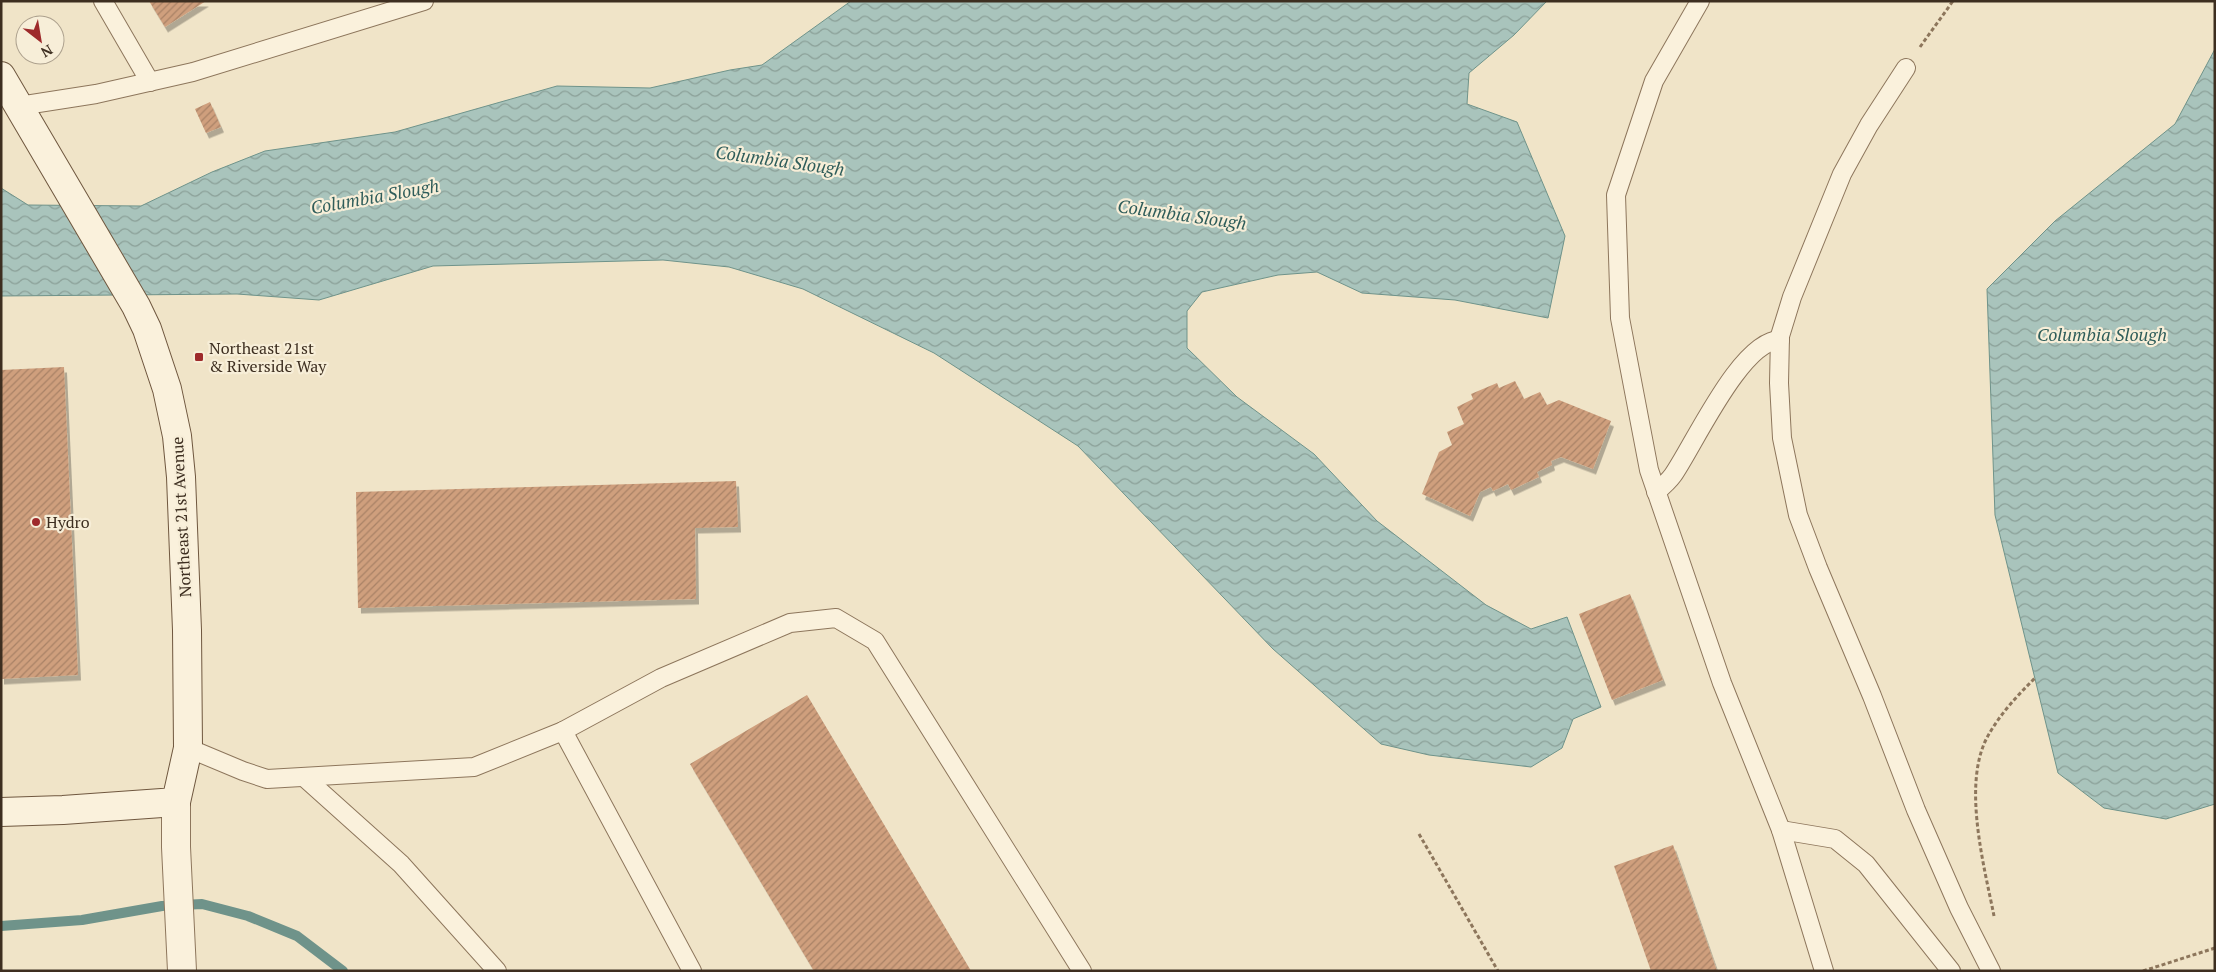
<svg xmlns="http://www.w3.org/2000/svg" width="2216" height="972" viewBox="0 0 2216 972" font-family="'PT Serif',serif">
<defs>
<pattern id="water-waves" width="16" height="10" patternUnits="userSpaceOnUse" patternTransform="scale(1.25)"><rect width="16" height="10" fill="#a9c4bc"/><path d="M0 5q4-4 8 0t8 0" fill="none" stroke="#8ba098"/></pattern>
<pattern id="building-hatch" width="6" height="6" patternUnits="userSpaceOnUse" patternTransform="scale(1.25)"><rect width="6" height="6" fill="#cf9f7d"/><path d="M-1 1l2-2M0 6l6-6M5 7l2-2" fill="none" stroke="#a98266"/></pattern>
<filter id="shadow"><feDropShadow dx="3" dy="5.5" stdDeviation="0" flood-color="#0004"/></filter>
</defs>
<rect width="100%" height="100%" fill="#f0e4c8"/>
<g fill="url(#water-waves)" stroke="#6f938a">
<path d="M851,1h696l-33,34 -45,38 -2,31 50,18 48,114 -17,82 -93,-18 -93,-7 -45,-21 -39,3 -76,17 -15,19v37l50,49 77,57 63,67 109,84 45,24 36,-12 34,90 -28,12 -11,29 -31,19 -102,-12 -48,-11 -108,-95 -195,-203 -144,-93 -131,-64 -74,-22 -66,-7 -230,6 -114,34 -82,-6 -236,2v-108l27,17 113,1 71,-34 53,-21 130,-19 162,-46 93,2 80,-18 32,-5z"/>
<path d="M2215,49v755l-49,15 -62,-11 -46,-35 -63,-258 -8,-226 68,-68 120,-97z"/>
</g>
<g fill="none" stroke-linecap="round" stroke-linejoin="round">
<path stroke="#6f938a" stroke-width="10" d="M1,926l81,-6 80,-14 40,-2 46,12 49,20 46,35"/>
</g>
<g fill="url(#building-hatch)" filter="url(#shadow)">
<path d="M149,1h57l-41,26z"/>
<path d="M210,102l11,25 -15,6 -11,-24z"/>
<path d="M64,367l14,308 -77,4v-309z"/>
<path d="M1515,381l9,18 16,-7 7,13 12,-5 52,21 -18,48 -32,-12 -10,4 1,4 -15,7 2,5 -28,13 -3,-6 -15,7 -2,-4 -11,5 -10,24 -48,-22 17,-42 13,-7 -5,-13 17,-8 -7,-17 16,-8 -2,-5 26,-11 2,5z"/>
<path d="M736,481l2,46 -43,1 1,71 -338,9 -2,-116z"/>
<path d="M1630,594l33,86 -51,20 -33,-86z"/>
<path d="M807,695l164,276h-157l-124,-207z"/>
<path d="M1673,845l44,126h-66l-37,-105z"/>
</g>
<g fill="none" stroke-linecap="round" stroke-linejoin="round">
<defs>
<g id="lane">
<path d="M103,1l47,81"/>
<path d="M1700,1l-46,80 -38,114 4,123 29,152 73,213 59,147 43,141"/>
<path d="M1906,68l-37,57 -27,49 -50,123 -12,39 -1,47 3,55 16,77 20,53 54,128 44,114 43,98 32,63"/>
<path d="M19,106l77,-12 97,-22 231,-71"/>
<path d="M1656,492c6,-5 12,-10 17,-17 21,-30 68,-135 107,-135"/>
<path d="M563,731l129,240"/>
<path d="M188,748l55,23 24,8 207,-12 89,-36 98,-53 129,-55 46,-5 39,23 207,330"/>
<path d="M304,777l97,87 96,107"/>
<path d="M1781,830l54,9 31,25 85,107"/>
</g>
<path id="street" d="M176,802v45l6,124"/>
<path id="secondary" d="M1,76l135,230 11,23 20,60 10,47 4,41 6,153 1,118 -12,54 -113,8 -62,2"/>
</defs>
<use href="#lane" stroke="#8d765c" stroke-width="20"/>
<use href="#street" stroke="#8d765c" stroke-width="30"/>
<use href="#secondary" stroke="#6f573f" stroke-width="30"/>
<g stroke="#8d765c" stroke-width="3" stroke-dasharray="4 2.5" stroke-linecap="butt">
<path d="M1920,47l33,-46"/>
<path d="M1419,834l79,137"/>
<path d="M1994,916c-10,-51 -33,-135 -5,-182 12,-21 29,-39 46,-56"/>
<path d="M2143,971l72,-23"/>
</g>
<use href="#lane" stroke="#faf1dc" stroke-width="18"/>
<use href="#street" stroke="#faf1dc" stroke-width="28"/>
<use href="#secondary" stroke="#faf1dc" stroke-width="28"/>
</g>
<g fill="#9e2a2b" stroke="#f7eed8" stroke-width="2">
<rect x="194" y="352" width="10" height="10" rx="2.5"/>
<circle cx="36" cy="522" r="5"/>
</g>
<g text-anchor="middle" stroke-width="4.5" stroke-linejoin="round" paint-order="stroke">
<g font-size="16" fill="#3d2e20" stroke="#f7eed8" text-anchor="start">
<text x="209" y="354">Northeast 21st<tspan x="209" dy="18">&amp; Riverside Way</tspan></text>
<text x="46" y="528">Hydro</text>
</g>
<g font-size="16" fill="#3d2e20" stroke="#f7eed8">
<text transform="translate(181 517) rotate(-93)" y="6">Northeast 21st Avenue</text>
</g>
<g font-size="18" font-style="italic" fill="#2f5d5a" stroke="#f7eed8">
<text transform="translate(780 161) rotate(8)" y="6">Columbia Slough</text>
<text transform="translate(375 197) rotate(-10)" y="6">Columbia Slough</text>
<text transform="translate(1182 215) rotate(8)" y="6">Columbia Slough</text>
<text x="2102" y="341">Columbia Slough</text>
</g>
</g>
<rect width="2216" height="972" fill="none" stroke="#3d2e20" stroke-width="5"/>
<g transform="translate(40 40) rotate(149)"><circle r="24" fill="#f7eed8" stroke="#ada18e"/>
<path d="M0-4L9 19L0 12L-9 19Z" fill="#9e2a2b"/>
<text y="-8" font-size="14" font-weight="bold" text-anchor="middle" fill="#3d2e20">N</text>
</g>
</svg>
